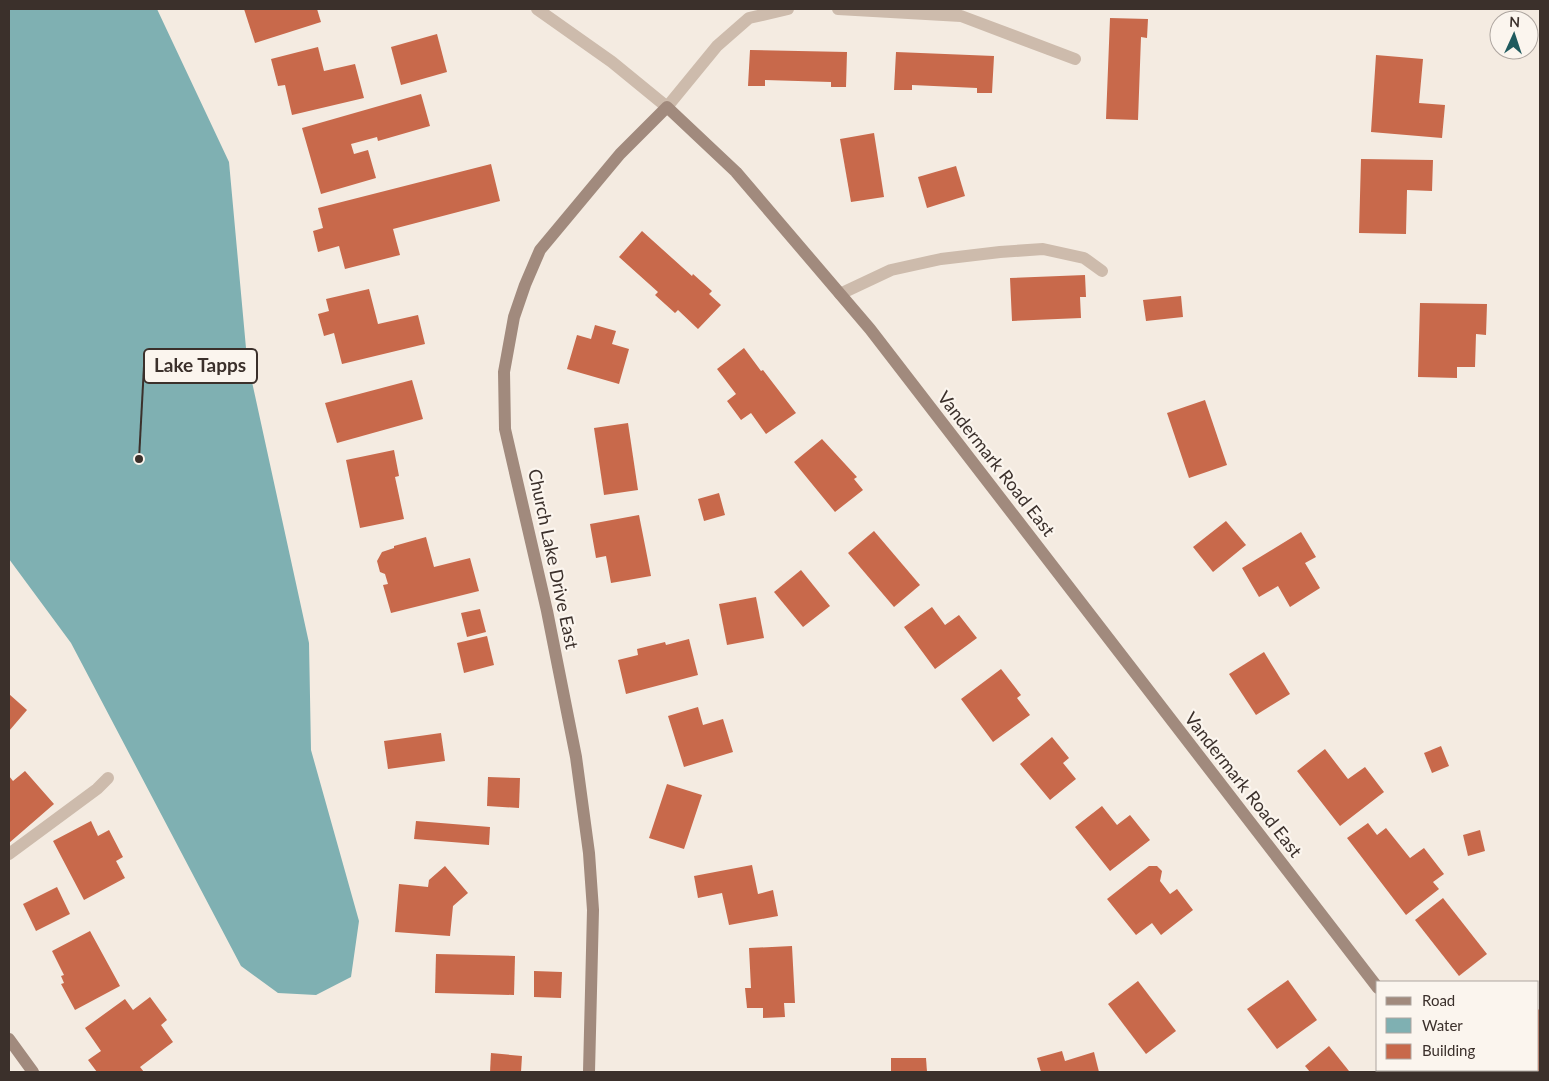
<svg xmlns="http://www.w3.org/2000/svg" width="1549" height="1081" viewBox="0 0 1549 1081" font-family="Lato,sans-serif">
<rect width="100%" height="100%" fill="#f4ebe1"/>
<path fill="#7fb0b2" d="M9,9h148l72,153 18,197 62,284 2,107 48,171 -8,56 -35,18 -38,-2 -37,-27 -170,-323 -62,-84z"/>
<g fill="#c8694b">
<path d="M244,9h73l4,13 -66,21z"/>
<path d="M1110,18l38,1 -1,19 -6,-1 -3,83 -32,-1z"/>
<path d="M437,34l10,38 -46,13 -10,-38z"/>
<path d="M318,47l6,24 31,-7 9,34 -72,17 -7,-30 -7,1 -7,-27z"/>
<path d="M750,50l97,2 -1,35h-15v-5l-66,-2v6h-17z"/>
<path d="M896,52l98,4 -2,37h-15v-5l-65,-3v5h-18z"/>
<path d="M1376,55l47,4 -4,44 26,2 -3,33 -71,-6z"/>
<path d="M421,94l9,32 -52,15 -1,-4 -26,7 3,10 14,-4 8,28 -55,16 -19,-66z"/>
<path d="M874,133l10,64 -33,5 -11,-63z"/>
<path d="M1361,159l72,1 -1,31 -25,-1 -1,44 -47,-1z"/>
<path d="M491,164l9,37 -107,28 7,26 -55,14 -6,-23 -21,6 -5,-21 10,-3 -5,-20z"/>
<path d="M956,166l9,30 -38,12 -9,-31z"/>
<path d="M642,231l50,45 1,-2 19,17 -3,3 12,11 -23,24 -20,-19 -3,3 -20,-18 3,-3 -39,-35z"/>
<path d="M1085,275l1,22h-6l1,21 -69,3 -2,-43z"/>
<path d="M369,289l9,35 40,-9 7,29 -83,20 -8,-31 -10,3 -6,-22 11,-3 -3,-12z"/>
<path d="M1181,296l2,21 -37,4 -3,-21z"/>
<path d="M1420,303l67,1 -1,31 -10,-1 -1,33h-18v11l-39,-1z"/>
<path d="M595,325l21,6 -4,13 17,5 -10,35 -52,-15 10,-34 14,4z"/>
<path d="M744,348l17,23 2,-1 33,43 -30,21 -15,-21 -10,7 -14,-19 9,-7 -19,-25z"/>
<path d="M412,380l11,39 -86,24 -12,-40z"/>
<path d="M1205,400l22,65 -38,13 -22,-65z"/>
<path d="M628,423l10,67 -34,5 -10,-67z"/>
<path d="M822,439l35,38 -3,2 9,11 -28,22 -41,-50z"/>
<path d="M394,450l5,26 -4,1 9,42 -44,9 -14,-68z"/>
<path d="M719,493l6,22 -21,6 -6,-22z"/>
<path d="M639,515l12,61 -40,7 -5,-27 -10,2 -6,-34z"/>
<path d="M1226,521l20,24 -33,27 -20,-25z"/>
<path d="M874,531l46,54 -26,22 -46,-54z"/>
<path d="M1301,532l15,25 -11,6 15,25 -30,19 -12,-21 -19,11 -17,-29z"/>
<path d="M426,537l8,30 36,-9 9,33 -88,22 -8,-28 5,-1 -3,-10 -5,-2 -3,-11 5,-9 12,-4v-2z"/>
<path d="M801,570l29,36 -27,21 -29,-35z"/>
<path d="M756,597l8,41 -37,7 -8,-41z"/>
<path d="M932,607l13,18 14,-10 18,23 -42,31 -31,-42z"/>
<path d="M480,609l6,23 -19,5 -6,-24z"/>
<path d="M487,636l7,29 -30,8 -7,-30z"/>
<path d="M689,639l9,36 -72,19 -8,-34 20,-5 -1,-6 28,-7 1,3z"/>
<path d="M1264,652l26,42 -34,21 -27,-41z"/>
<path d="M1001,669l20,26 -4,3 13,17 -37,27 -32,-43z"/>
<path d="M9,694l18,16 -18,21z"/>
<path d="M698,707l5,18 20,-6 10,33 -49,15 -16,-51z"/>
<path d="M441,733l4,28 -57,8 -4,-28z"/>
<path d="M1052,737l17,21 -6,5 13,16 -26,21 -30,-36z"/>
<path d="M1441,746l8,20 -17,7 -8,-20z"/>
<path d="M1325,749l23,30 17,-12 19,25 -44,34 -43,-55z"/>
<path d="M25,771l29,33 -45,39v-67l4,5z"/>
<path d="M488,777l32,1 -1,30 -32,-2z"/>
<path d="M667,784l35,11 -18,54 -35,-11z"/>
<path d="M1102,806l15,19 13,-10 20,25 -40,31 -35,-44z"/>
<path d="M91,821l7,15 11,-6 14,27 -7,4 9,17 -41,22 -31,-59z"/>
<path d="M416,821l74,6 -1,18 -75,-6z"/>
<path d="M1368,823l9,12 9,-7 24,30 14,-10 20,26 -11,8 6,7 -33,26 -59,-77z"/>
<path d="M1480,830l5,21 -17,5 -5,-21z"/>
<path d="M752,865l6,29 15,-4 5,26 -49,9 -7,-32 -24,5 -4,-22z"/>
<path d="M445,866l23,27 -15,13 -3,30 -55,-4 4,-48 29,3 1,-7z"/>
<path d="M1149,866h8l5,5 -2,10 10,13 7,-5 16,21 -32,25 -9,-12 -16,12 -29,-36z"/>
<path d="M57,887l13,27 -34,17 -13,-27z"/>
<path d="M1443,898l44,56 -28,22 -44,-56z"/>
<path d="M90,931l30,55 -45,24 -14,-26 3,-1 -3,-7 3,-1 -12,-24z"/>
<path d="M792,946l3,57h-11l1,14 -22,1v-10h-16l-2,-20h6l-2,-40z"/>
<path d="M436,954l79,2 -1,39 -79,-2z"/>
<path d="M534,971l28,1 -1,26 -27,-1z"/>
<path d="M1288,980l29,40 -40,29 -30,-40z"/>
<path d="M1138,981l38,50 -30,23 -38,-50z"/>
<path d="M150,997l17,23 -6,5 12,17 -33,25 4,5h-47l-9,-12 13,-9 -16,-23 40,-29 8,11z"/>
<path d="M1540,1008v64h-13l-2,-2h13v-60z"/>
<path d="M1329,1046l20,25 -39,1 -5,-6z"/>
<path d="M1062,1051l3,10 29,-9 5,20h-58l-4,-14z"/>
<path d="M491,1053l31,3 -1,16h-31z"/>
<path d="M891,1058h35l1,14h-36z"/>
</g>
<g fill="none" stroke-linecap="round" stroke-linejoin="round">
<g stroke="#cdbbac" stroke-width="12">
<path d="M838,9l123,7 114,43"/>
<path d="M667,107l50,-61 32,-28 39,-9"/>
<path d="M840,294l51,-24 50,-11 59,-7 43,-3 41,9 18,13"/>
<path d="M9,854l88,-65 11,-11"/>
</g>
<path stroke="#cdbbac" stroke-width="12" d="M537,9l75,53 55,45"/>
<g stroke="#a18a7d" stroke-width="12">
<path d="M9,1039l24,33"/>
<path d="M1442,1070l2,2"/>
<path d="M589,1072l4,-162 -4,-57 -13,-96 -29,-146 -42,-182 -1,-57 10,-55 11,-32 15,-35 80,-96 47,-47 69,65 134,157 508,659"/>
</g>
</g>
<g text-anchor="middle" stroke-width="4.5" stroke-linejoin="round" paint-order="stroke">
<g font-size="18" fill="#3b302b" stroke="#fbf5ee">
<text transform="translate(996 464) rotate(52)" y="6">Vandermark Road East</text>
<text transform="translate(553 559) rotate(78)" y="6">Church Lake Drive East</text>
<text transform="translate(1243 785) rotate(52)" y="6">Vandermark Road East</text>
</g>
</g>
<path fill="none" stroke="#3b302b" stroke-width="2" d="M139 459L144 366"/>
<circle fill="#3b302b" stroke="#fbf5ee" stroke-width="2" cx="139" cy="459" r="5"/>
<rect fill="#fbf5ee" stroke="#3b302b" stroke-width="2" x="144" y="349" width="113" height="34" rx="5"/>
<g font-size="19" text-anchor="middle" font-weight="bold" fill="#3b302b">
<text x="200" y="372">Lake Tapps</text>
</g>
<rect width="1549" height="1081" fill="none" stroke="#3b302b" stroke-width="20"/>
<rect x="1376" y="981" width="162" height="90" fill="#fbf5ee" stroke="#aea6a0"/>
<rect x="1386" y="997" width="25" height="8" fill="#a18a7d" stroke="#aea6a0"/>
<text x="1422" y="1006" font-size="15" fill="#3b302b">Road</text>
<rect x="1386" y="1018" width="25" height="15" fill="#7fb0b2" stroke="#aea6a0"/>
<text x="1422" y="1031" font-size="15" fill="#3b302b">Water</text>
<rect x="1386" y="1044" width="25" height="15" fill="#c8694b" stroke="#aea6a0"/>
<text x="1422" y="1056" font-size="15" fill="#3b302b">Building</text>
<g transform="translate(1514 35) rotate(3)"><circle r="24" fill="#fbf5ee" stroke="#aea6a0"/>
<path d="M0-4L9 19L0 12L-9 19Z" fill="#1f5a5e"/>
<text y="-8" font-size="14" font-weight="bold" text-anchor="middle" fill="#3b302b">N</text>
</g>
</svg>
